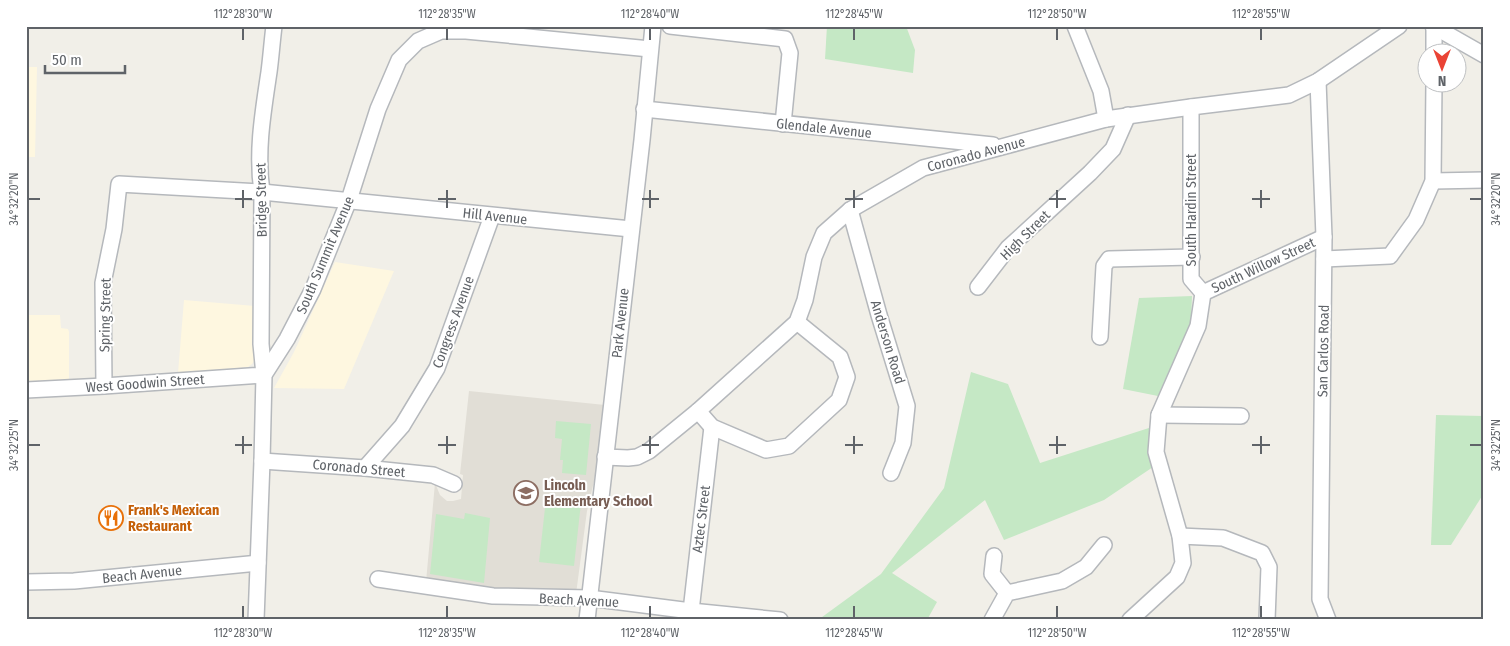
<svg xmlns="http://www.w3.org/2000/svg" width="1510" height="646" viewBox="0 0 1510 646" font-family="'Fira Sans Condensed',sans-serif">
<rect width="100%" height="100%" fill="#f1efe8"/>
<g fill="#fef7e0">
<path d="M26,67h11l-2,90h-9z"/>
<path d="M335,262l59,9 -50,118 -70,-1 20,-36z"/>
<path d="M184,300l71,6 -1,55 -2,3 -4,3 -70,6z"/>
<path d="M26,315h34l1,13 7,1 1,3v46l-1,2 -42,1z"/>
</g>
<path fill="#e1ded6" d="M469,391l136,14 -10,72 -8,34 -11,83 -83,-1 -67,-11 9,-99 5,12 7,6h6l8,-2 2,-24 -3,-1z"/>
<g fill="#c5e8c5">
<path d="M827,26h79l9,24 -2,23 -88,-14z"/>
<path d="M1192,296l-1,27 -33,73 -35,-7 16,-91z"/>
<path d="M971,372l37,12 32,79 112,-36 1,40 -49,33 -100,40 -19,-40 -93,73 45,29 -10,18h-109l63,-46 63,-86z"/>
<path d="M1436,415l48,1v77l-33,52h-20z"/>
<path d="M556,421l35,3 -5,51 -24,-2 1,-13h-3l2,-21 -7,-1z"/>
<path d="M546,499l35,4 -7,63 -35,-4z"/>
<path d="M465,513l25,5 -6,65 -54,-9 6,-60 28,5z"/>
</g>
<g fill="none" stroke-linecap="round" stroke-linejoin="round">
<defs>
<g id="minor">
<path d="M670,26l115,13 5,14 -7,71"/>
<path d="M1075,26l26,65 5,28"/>
<path d="M1433,26l51,29"/>
<path d="M1434,52v-25"/>
<path d="M1318,81l6,156 -4,362 8,21"/>
<path d="M644,109l349,36"/>
<path d="M1433,181l51,-1"/>
<path d="M850,210l29,105 28,91 -4,37 -12,30"/>
<path d="M1324,259l66,-3 26,-36 17,-39 1,-99"/>
<path d="M978,287l30,-39 82,-75 23,-24 15,-34"/>
<path d="M1203,293l121,-56"/>
<path d="M1100,337l4,-71 5,-7 83,-2"/>
<path d="M104,386l-1,-103 11,-54 5,-45 143,8 369,37"/>
<path d="M26,390l78,-4 160,-11 -3,-31 1,-152c-6,-40 1,-80 7,-120 2,-15 3,-30 5,-46"/>
<path d="M698,411l14,16 54,23 23,-4 50,-46 8,-23 -7,-20 -43,-35"/>
<path d="M1159,415l82,1"/>
<path d="M605,457l23,1 9,-1 12,-6 49,-40 99,-89 8,-22 9,-43 10,-24 26,-23 73,-42 183,-49 85,-12 98,-12 29,-14 81,-55"/>
<path d="M262,461l103,7 68,7 21,9"/>
<path d="M365,468l37,-42 35,-58 55,-152"/>
<path d="M1180,536l43,2 39,15 7,14 -2,53"/>
<path d="M994,556l-2,18 15,19"/>
<path d="M378,579l115,17 96,2 102,13 89,9"/>
<path d="M26,582l48,-1 184,-18"/>
<path d="M691,611l21,-184"/>
<path d="M256,620l6,-159 2,-86 23,-36 26,-50 36,-89 29,-91 21,-49 19,-19 23,-10h25l184,18"/>
<path d="M587,620l55,-480 11,-114"/>
<path d="M992,620l15,-27 55,-12 24,-14 18,-22"/>
<path d="M1130,620l47,-43 6,-14 -3,-27 -24,-84 3,-37 39,-89 5,-33 -12,-14v-172"/>
</g>
</defs>
<use href="#minor" stroke="#b5b8bc" stroke-width="18"/>
<use href="#minor" stroke="#fff" stroke-width="15"/>
</g>
<path fill="none" stroke="#5f6368" stroke-width="2" d="M243,28v12M447,28v12M650,28v12M854,28v12M1057,28v12M1261,28v12M243,190v18M447,190v18M650,190v18M854,190v18M1057,190v18M1261,190v18M28,199h12M235,199h17M438,199h18M642,199h17M845,199h18M1049,199h17M1252,199h18M1470,199h12M243,436v18M447,436v18M650,436v18M854,436v18M1057,436v18M1261,436v18M28,445h12M235,445h17M438,445h18M642,445h17M845,445h18M1049,445h17M1252,445h18M1470,445h12M243,606v12M447,606v12M650,606v12M854,606v12M1057,606v12M1261,606v12"/>
<defs>
<symbol id="school-ring" viewBox="-11 -11 22 22"><circle r="9.5" fill="#fff" stroke="#8d6e63" stroke-width="1.5"/><path d="M0-5L7-2L0 1L-7-2ZM-4 1L0 2.5L4 1V4Q0 6-4 4Z" fill="#8d6e63"/></symbol>
<symbol id="restaurant-ring" viewBox="-11 -11 22 22"><circle r="9.5" fill="#fff" stroke="#e8710a" stroke-width="1.5"/><path d="M-5-6h1v4h1v-4h1v4h1v-4h1v5L-1.5 .5V6h-2V.5L-5-1ZM5-6V6H3V1.5H1.5Q1.5-4 5-6Z" fill="#e8710a"/></symbol>
</defs>
<g fill-rule="evenodd">
<use href="#school-ring" x="512" y="479" width="28" height="28"/>
<use href="#restaurant-ring" x="97" y="504" width="28" height="28"/>
</g>
<g text-anchor="middle" stroke-width="4" stroke-linejoin="round" paint-order="stroke">
<g font-size="14" fill="#5f6368" stroke="#fff">
<text transform="translate(824 128) rotate(6)" y="5">Glendale Avenue</text>
<text transform="translate(976 154) rotate(-15)" y="5">Coronado Avenue</text>
<text transform="translate(261 200) rotate(-91)" y="5">Bridge Street</text>
<text transform="translate(1191 210) rotate(-90)" y="5">South Hardin Street</text>
<text transform="translate(495 216) rotate(6)" y="5">Hill Avenue</text>
<text transform="translate(1025 235) rotate(-45)" y="5">High Street</text>
<text transform="translate(325 255) rotate(-67)" y="5">South Summit Avenue</text>
<text transform="translate(1263 265) rotate(-25)" y="5">South Willow Street</text>
<text transform="translate(105 315) rotate(-89)" y="5">Spring Street</text>
<text transform="translate(453 322) rotate(-70)" y="5">Congress Avenue</text>
<text transform="translate(620 323) rotate(-84)" y="5">Park Avenue</text>
<text transform="translate(888 342) rotate(73)" y="5">Anderson Road</text>
<text transform="translate(1323 351) rotate(-89)" y="5">San Carlos Road</text>
<text transform="translate(145 383) rotate(-4)" y="5">West Goodwin Street</text>
<text transform="translate(359 468) rotate(5)" y="5">Coronado Street</text>
<text transform="translate(701 519) rotate(-83)" y="5">Aztec Street</text>
<text transform="translate(142 574) rotate(-6)" y="5">Beach Avenue</text>
<text transform="translate(579 600) rotate(3)" y="5">Beach Avenue</text>
</g>
<g font-size="14" font-weight="bold" fill="#785e54" stroke="#fff" text-anchor="start">
<text x="544" y="490">Lincoln<tspan x="544" dy="16">Elementary School</tspan></text>
</g>
<g font-size="14" font-weight="bold" fill="#c56008" stroke="#fff" text-anchor="start">
<text x="128" y="515">Frank's Mexican<tspan x="128" dy="16">Restaurant</tspan></text>
</g>
</g>
<rect width="1510" height="646" fill="none" stroke="#ffffff" stroke-width="55"/>
<g transform="translate(1442 68) rotate(180)"><circle r="24" fill="#ffffff" stroke="#bfc1c3"/>
<path d="M0-4L9 19L0 12L-9 19Z" fill="#ea4335"/>
<text y="-8" font-size="14" font-weight="bold" text-anchor="middle" fill="#5f6368">N</text>
</g>
<path d="M45 65v8h80v-8" fill="none" stroke="#5f6368" stroke-width="2.5"/>
<text x="52" y="65" font-size="15" fill="#5f6368" stroke="#ffffff" stroke-width="4" paint-order="stroke">50 m</text>
<rect x="28" y="28" width="1454" height="590" fill="none" stroke="#5f6368" stroke-width="2"/>
<g font-size="12" text-anchor="middle" fill="#5f6368">
<text x="243" y="18">112°28'30"W</text>
<text x="447" y="18">112°28'35"W</text>
<text x="650" y="18">112°28'40"W</text>
<text x="854" y="18">112°28'45"W</text>
<text x="1057" y="18">112°28'50"W</text>
<text x="1261" y="18">112°28'55"W</text>
<text transform="translate(1496 199) rotate(-90)" y="4">34°32'20"N</text>
<text transform="translate(14 199) rotate(-90)" y="4">34°32'20"N</text>
<text transform="translate(1496 445) rotate(-90)" y="4">34°32'25"N</text>
<text transform="translate(14 445) rotate(-90)" y="4">34°32'25"N</text>
<text x="243" y="637">112°28'30"W</text>
<text x="447" y="637">112°28'35"W</text>
<text x="650" y="637">112°28'40"W</text>
<text x="854" y="637">112°28'45"W</text>
<text x="1057" y="637">112°28'50"W</text>
<text x="1261" y="637">112°28'55"W</text>
</g>
</svg>
